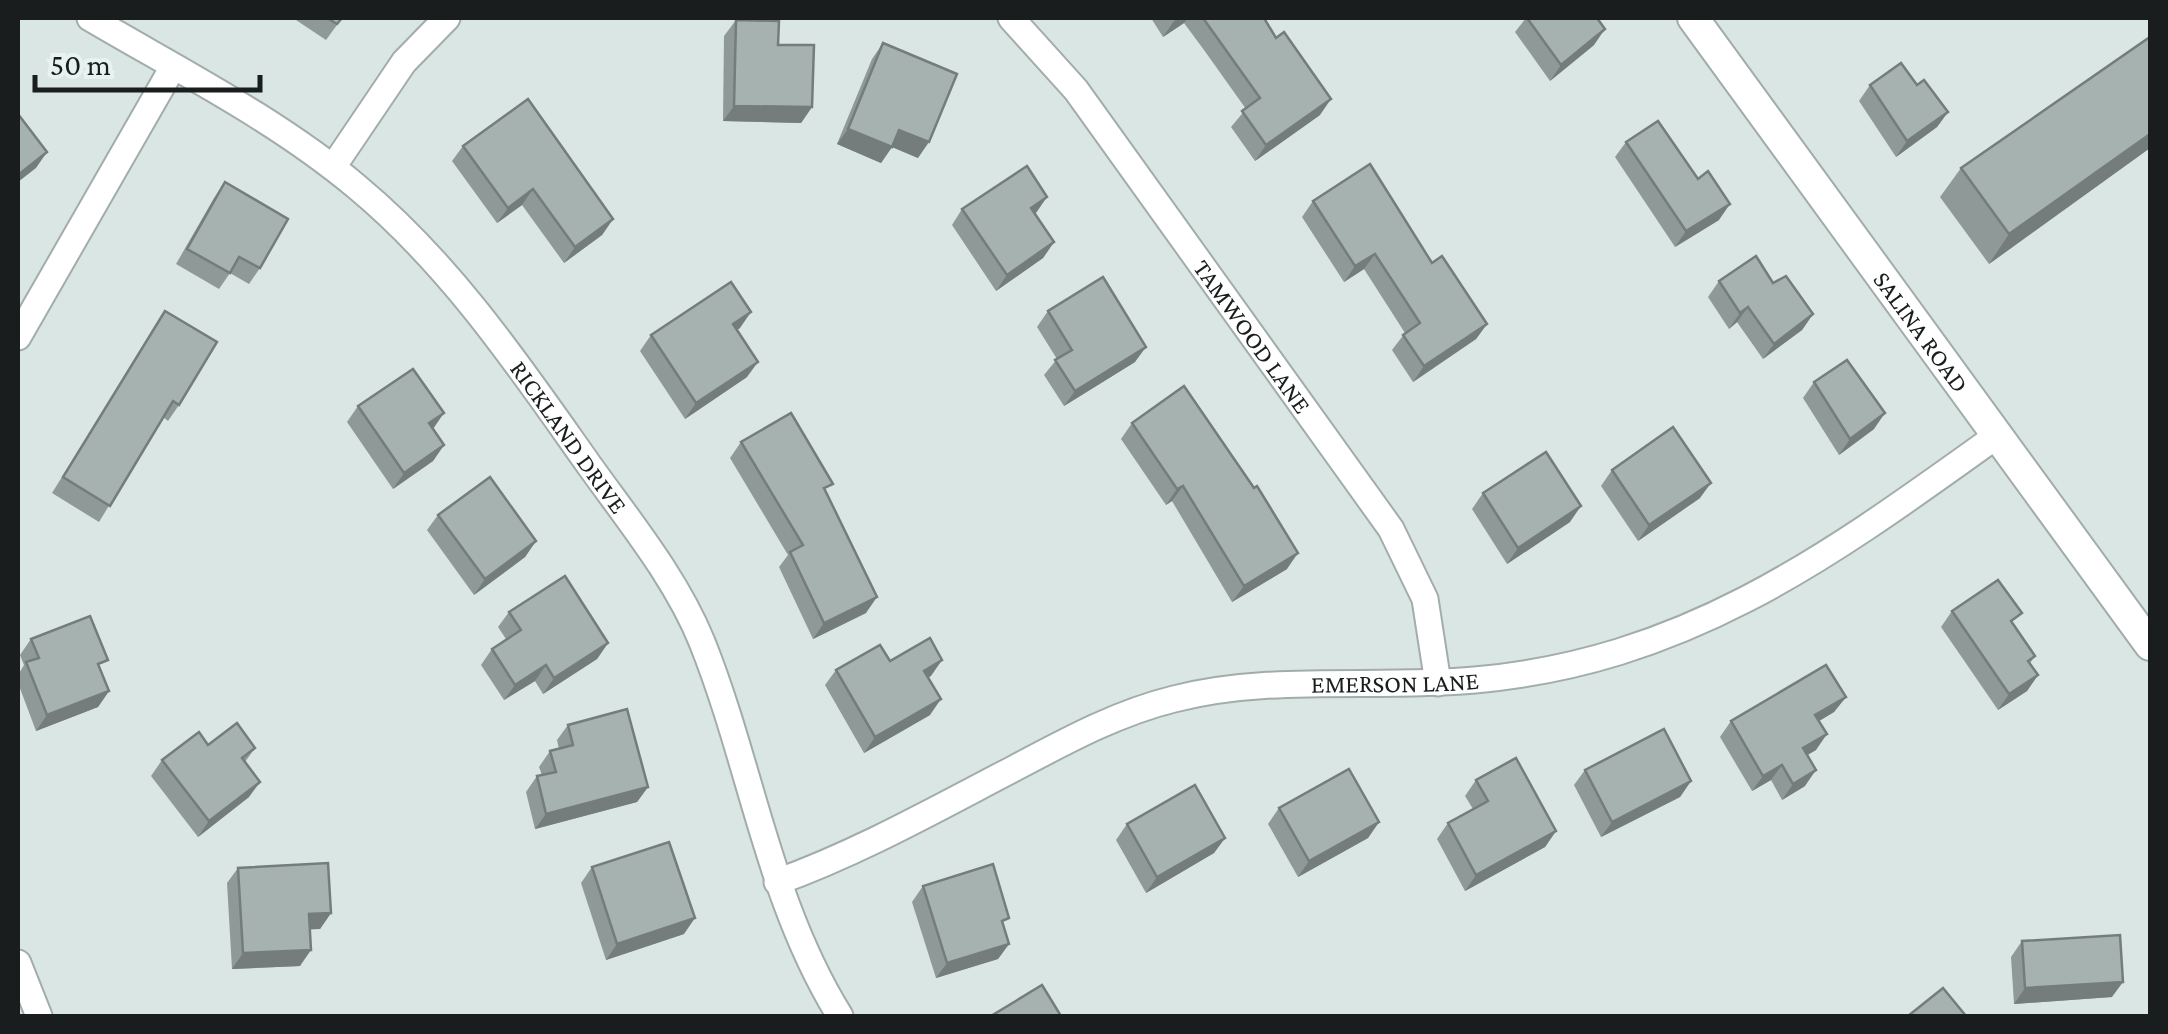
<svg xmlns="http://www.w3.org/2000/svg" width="2168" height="1034" viewBox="0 0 2168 1034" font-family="'Crimson Pro',serif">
<rect width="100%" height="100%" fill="#dae6e4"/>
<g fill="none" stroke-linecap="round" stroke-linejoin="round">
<defs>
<g id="minor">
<path id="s1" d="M90,18c90,53 187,102 267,169 94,78 162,179 232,278 40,56 87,113 113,177 50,125 66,258 138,374"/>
<path id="s2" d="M1011,18l65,72 315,439 34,70 13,84"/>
<path d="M333,167l71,-105 43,-44"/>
<path d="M18,337l155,-270"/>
<path id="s3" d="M777,882c83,-30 159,-73 238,-114 51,-27 102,-55 159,-69 98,-25 202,-10 301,-19 212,-19 354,-124 520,-243"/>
<path d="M18,963l21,53"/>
</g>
<g id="tertiary">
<path id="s4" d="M1693,18l457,627"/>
</g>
</defs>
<use href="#minor" stroke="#a2adab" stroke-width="29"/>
<use href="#tertiary" stroke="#a2adab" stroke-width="34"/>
<use href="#minor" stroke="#fff" stroke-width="25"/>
<use href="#tertiary" stroke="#fff" stroke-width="30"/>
</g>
<g fill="#8f9997">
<path d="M293,18h49l-16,22z"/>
<path d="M1151,18h113l56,97 -65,46 -24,-34 15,-18 -42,-59 -20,-27 -21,14z"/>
<path d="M1526,18h1l67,27 -44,36 -35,-49z"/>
<path d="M736,20l42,25 34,62 -11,16 -78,-2 1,-85z"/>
<path d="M2150,37v111l-161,116 -49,-67 21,-29z"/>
<path d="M883,43l35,115 -26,-11 -11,16 -44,-19 35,-85z"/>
<path d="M1870,85h47l31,27 -11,15 -41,30 -37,-56z"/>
<path d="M1626,142l93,78 -44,27 -60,-90z"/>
<path d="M463,146l150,73 -11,16 -38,28 -42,-58 -25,18 -45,-62z"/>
<path d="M225,182l35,86 -11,16 -19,-11 -11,16 -43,-25 38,-66z"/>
<path d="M1313,201l119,62 55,61 -11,15 -63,43 -21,-32 13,-17 -41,-64 -20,13 -42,-65z"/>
<path d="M962,209l73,5 19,28 -11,16 -47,33 -44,-66z"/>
<path d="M1719,281l54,2 40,31 -11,16 -39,29 -26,-37 -8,7 -21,-32z"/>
<path d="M165,311l14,94 -11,16 -5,-4 -64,105 -47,-29z"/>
<path d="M1048,311l87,51 -71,44 -20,-31 13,-16 -20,-32z"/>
<path d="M740,328l-3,2 10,47 -62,42 -45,-68 11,-16z"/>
<path d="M1814,382l60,47 -35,26 -36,-57z"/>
<path d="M358,406l75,23 11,16 -11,16 -40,28 -46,-67z"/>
<path d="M1132,423l122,65 33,81 -55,33 -60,-101 -6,4 -45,-66z"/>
<path d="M741,442l85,50 40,121 -53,26 -34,-72 9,-12 -58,-97z"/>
<path d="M1612,470l88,28 -62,43 -37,-55z"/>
<path d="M1483,493l87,29 -63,42 -35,-55z"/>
<path d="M438,515l98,26 -11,16 -51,38 -47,-65z"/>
<path d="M1952,611l61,14 22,31 -5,7 8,12 -11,16 -29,19 -57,-83z"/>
<path d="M509,612l99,31 -11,16 -54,35 -8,-13 -31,19 -23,-35 11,-16 14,-10 -8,-12z"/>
<path d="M31,639l78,52 -11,16 -62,24 -18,-48v-8l6,-10 -4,-10z"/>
<path d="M942,660l-14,18 2,37 -66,38 -39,-68 11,-15 54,-9z"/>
<path d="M1846,697l-12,15 -15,9 -3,29 -9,5 -2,31 -23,14 -11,-20 -19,11 -32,-54 11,-16z"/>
<path d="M568,725l80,62 -11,15 -102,27 -9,-37 11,-16 5,-1 -3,-8 11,-16 9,-2 -2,-9z"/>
<path d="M208,745l47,3 -10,14 4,35 -51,40 -47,-61 11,-16z"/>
<path d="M1585,770l106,11 -11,16 -79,40 -27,-52z"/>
<path d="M1476,780l80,51 -11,16 -80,44 -28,-52 11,-16 25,-14 -8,-13z"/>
<path d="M1279,808l100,14 -11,16 -70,39 -30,-53z"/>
<path d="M1127,824l98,14 -11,15 -68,40 -30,-53z"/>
<path d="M592,867l92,67 -78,26 -25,-77z"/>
<path d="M238,868l93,45 -11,16h-10l-10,37 -68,3 -5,-86z"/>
<path d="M923,886l80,41 6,17 -11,15 -62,19 -24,-76z"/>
<path d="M2022,941l90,56 -98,7 -3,-47z"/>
</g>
<g fill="#747d7b">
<path d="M1180,18h8l-4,5 -21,14 11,-16z"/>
<path d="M1605,29l-11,16 -44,36 11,-16z"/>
<path d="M1331,99l-11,16 -65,46 11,-16z"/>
<path d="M734,106l78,1 -11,16 -78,-2z"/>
<path d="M1948,112l-11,15 -41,30 11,-16z"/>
<path d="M848,129l51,1 30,12 -11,16 -26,-11 -11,16 -44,-19z"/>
<path d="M2150,134v14l-161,116 20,-30z"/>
<path d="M47,152l-11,16 -18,14v-7z"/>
<path d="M533,189l-11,16 -25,18 11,-15z"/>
<path d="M1047,197l-11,16 -16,11 11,-16z"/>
<path d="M1730,204l-11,16 -44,27 11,-16z"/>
<path d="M613,219l-11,16 -38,28 11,-16z"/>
<path d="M1054,242l-11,16 -47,33 11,-16z"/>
<path d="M1375,254l-11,15 -20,13 11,-16z"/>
<path d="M1748,307l-11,15 -8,7 11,-16z"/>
<path d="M751,312l-11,16 -18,12 11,-16z"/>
<path d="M1813,314l-11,16 -39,29 11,-15z"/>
<path d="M1487,324l-11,15 -63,43 11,-16z"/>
<path d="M1146,347l-11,15 -71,44 11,-15z"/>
<path d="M758,362l-11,15 -62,42 11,-16z"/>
<path d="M444,413l-11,16 -4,-6z"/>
<path d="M1885,413l-11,16 -35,26 11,-16z"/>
<path d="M444,445l-11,16 -40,28 11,-16z"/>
<path d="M1711,483l-11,15 -62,43 11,-16z"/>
<path d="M1183,486l-11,15 -6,4 11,-16z"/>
<path d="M1581,506l-11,16 -63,42 11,-16z"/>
<path d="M536,541l-11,16 -51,38 11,-16z"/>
<path d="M1298,553l-11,16 -55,33 12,-16z"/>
<path d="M877,597l-11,16 -53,26 11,-16z"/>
<path d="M608,643l-11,16 -54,35 11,-16z"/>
<path d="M942,660l-11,16 -18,10 11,-15z"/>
<path d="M546,665l-11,16 -31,19 11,-15z"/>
<path d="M2038,675l-11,16 -29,19 11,-16z"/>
<path d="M109,691l-11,16 -62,24 11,-16z"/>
<path d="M1846,697l-12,15 -30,18 11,-15z"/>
<path d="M941,699l-11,16 -66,38 11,-16z"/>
<path d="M1827,734l-11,16 -24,14 11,-16z"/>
<path d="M1782,765l-11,15 -19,11 11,-15z"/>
<path d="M1816,770l-11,16 -23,14 11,-16z"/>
<path d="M1691,781l-11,16 -79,40 11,-15z"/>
<path d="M260,782l-11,15 -51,40 11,-16z"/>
<path d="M648,787l-11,15 -102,27 11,-15z"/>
<path d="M1379,822l-11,16 -70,39 11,-16z"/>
<path d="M1556,831l-11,16 -80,44 11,-16z"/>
<path d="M1225,838l-11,15 -68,40 11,-16z"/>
<path d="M331,913l-11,16 -22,1 11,-16z"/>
<path d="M695,918l-11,16 -78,26 11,-16z"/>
<path d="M1009,944l-11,15 -62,19 11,-15z"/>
<path d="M311,950l-11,16 -68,3 11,-16z"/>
<path d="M2123,982l-11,15 -98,7 11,-16z"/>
</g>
<g fill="#a6b2b0" stroke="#747d7b" stroke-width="2.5">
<path d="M327,18h15l-5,6z"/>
<path d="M1203,18h61l12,20 8,-6 47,67 -65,46 -24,-34 18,-13z"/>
<path d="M1527,18h70l8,11 -44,36z"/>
<path d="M736,20l43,1 -1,24h36l-2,62 -78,-1z"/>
<path d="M2150,37v97l-141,100 -48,-66z"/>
<path d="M883,43l74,31 -28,68 -30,-12 -7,17 -44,-18z"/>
<path d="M1901,63l16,22 7,-5 24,32 -41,29 -37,-56z"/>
<path d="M528,99l85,120 -38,28 -42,-58 -25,19 -45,-62z"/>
<path d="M18,114l29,38 -29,23z"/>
<path d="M1658,121l40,58 10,-8 22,33 -44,27 -60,-89z"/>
<path d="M1370,164l62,99 10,-7 45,68 -63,42 -21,-31 17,-12 -45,-69 -20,12 -42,-65z"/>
<path d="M1027,166l20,31 -16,11 23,34 -47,33 -45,-66z"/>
<path d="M225,182l63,37 -28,49 -21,-11 -9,16 -43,-24z"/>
<path d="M1756,256l17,27 13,-7 27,38 -39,30 -26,-37 -8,6 -21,-32z"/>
<path d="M1103,277l43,70 -71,44 -20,-31 17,-10 -24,-39z"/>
<path d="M731,282l20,30 -18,12 25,38 -62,41 -45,-68z"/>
<path d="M165,311l52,31 -38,63 -6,-4 -63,105 -47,-29z"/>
<path d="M1847,360l38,53 -35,26 -36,-57z"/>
<path d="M413,369l31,44 -15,10 15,22 -40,28 -46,-67z"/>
<path d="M1184,386l70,102 3,-2 41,67 -54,33 -61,-100 -6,3 -45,-66z"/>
<path d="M791,413l42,71 -9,4 53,109 -53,26 -34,-71 13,-7 -62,-103z"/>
<path d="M1673,427l38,56 -62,42 -37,-55z"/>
<path d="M1546,452l35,54 -63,42 -35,-55z"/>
<path d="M490,477l46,64 -51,38 -47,-64z"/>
<path d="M565,576l43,67 -54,35 -8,-13 -31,20 -23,-36 29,-19 -12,-18z"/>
<path d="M1998,580l24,33 -11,8 24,35 -7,5 10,14 -29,19 -57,-83z"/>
<path d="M90,616l18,44 -10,4 11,27 -62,24 -21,-53 13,-4 -8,-19z"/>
<path d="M930,638l12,22 -18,11 17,28 -66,38 -39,-67 44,-25 10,16z"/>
<path d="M1826,665l20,32 -31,18 12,19 -24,14 13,22 -23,14 -11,-19 -19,11 -32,-55z"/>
<path d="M627,709l21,78 -102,27 -9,-38 19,-4 -6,-21 23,-6 -5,-20z"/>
<path d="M237,723l18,25 -13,10 18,24 -51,39 -47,-61 37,-28 9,13z"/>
<path d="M1664,729l27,52 -79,41 -27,-52z"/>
<path d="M1516,758l40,73 -80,44 -28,-52 40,-22 -12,-21z"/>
<path d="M1349,769l30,53 -70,39 -30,-53z"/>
<path d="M1195,785l30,53 -68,39 -30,-53z"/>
<path d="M669,842l26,76 -78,26 -25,-77z"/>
<path d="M328,863l3,50 -22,1 2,36 -68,3 -5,-85z"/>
<path d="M993,864l16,54 -7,3 7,23 -62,19 -24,-77z"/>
<path d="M2120,935l3,47 -98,6 -3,-47z"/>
<path d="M1042,985l19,31h-70z"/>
<path d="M1943,988l23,28h-58z"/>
</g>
<g text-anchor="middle" stroke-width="9" stroke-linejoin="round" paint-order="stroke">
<g font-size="25" fill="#191d1d" stroke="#e7f3f1">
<text dy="9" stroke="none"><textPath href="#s4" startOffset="388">SALINA ROAD</textPath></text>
<text dy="9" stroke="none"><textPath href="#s2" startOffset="400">TAMWOOD LANE</textPath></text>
<text dy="9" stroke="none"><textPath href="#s1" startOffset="645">RICKLAND DRIVE</textPath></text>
<text dy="9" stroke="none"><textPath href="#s3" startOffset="660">EMERSON LANE</textPath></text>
</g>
</g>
<rect width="2168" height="1034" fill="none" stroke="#191d1d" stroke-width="40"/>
<path d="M35 75v15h225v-15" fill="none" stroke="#191d1d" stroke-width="5"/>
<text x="50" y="75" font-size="30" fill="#191d1d" stroke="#e7f3f1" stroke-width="8" paint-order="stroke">50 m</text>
</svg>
